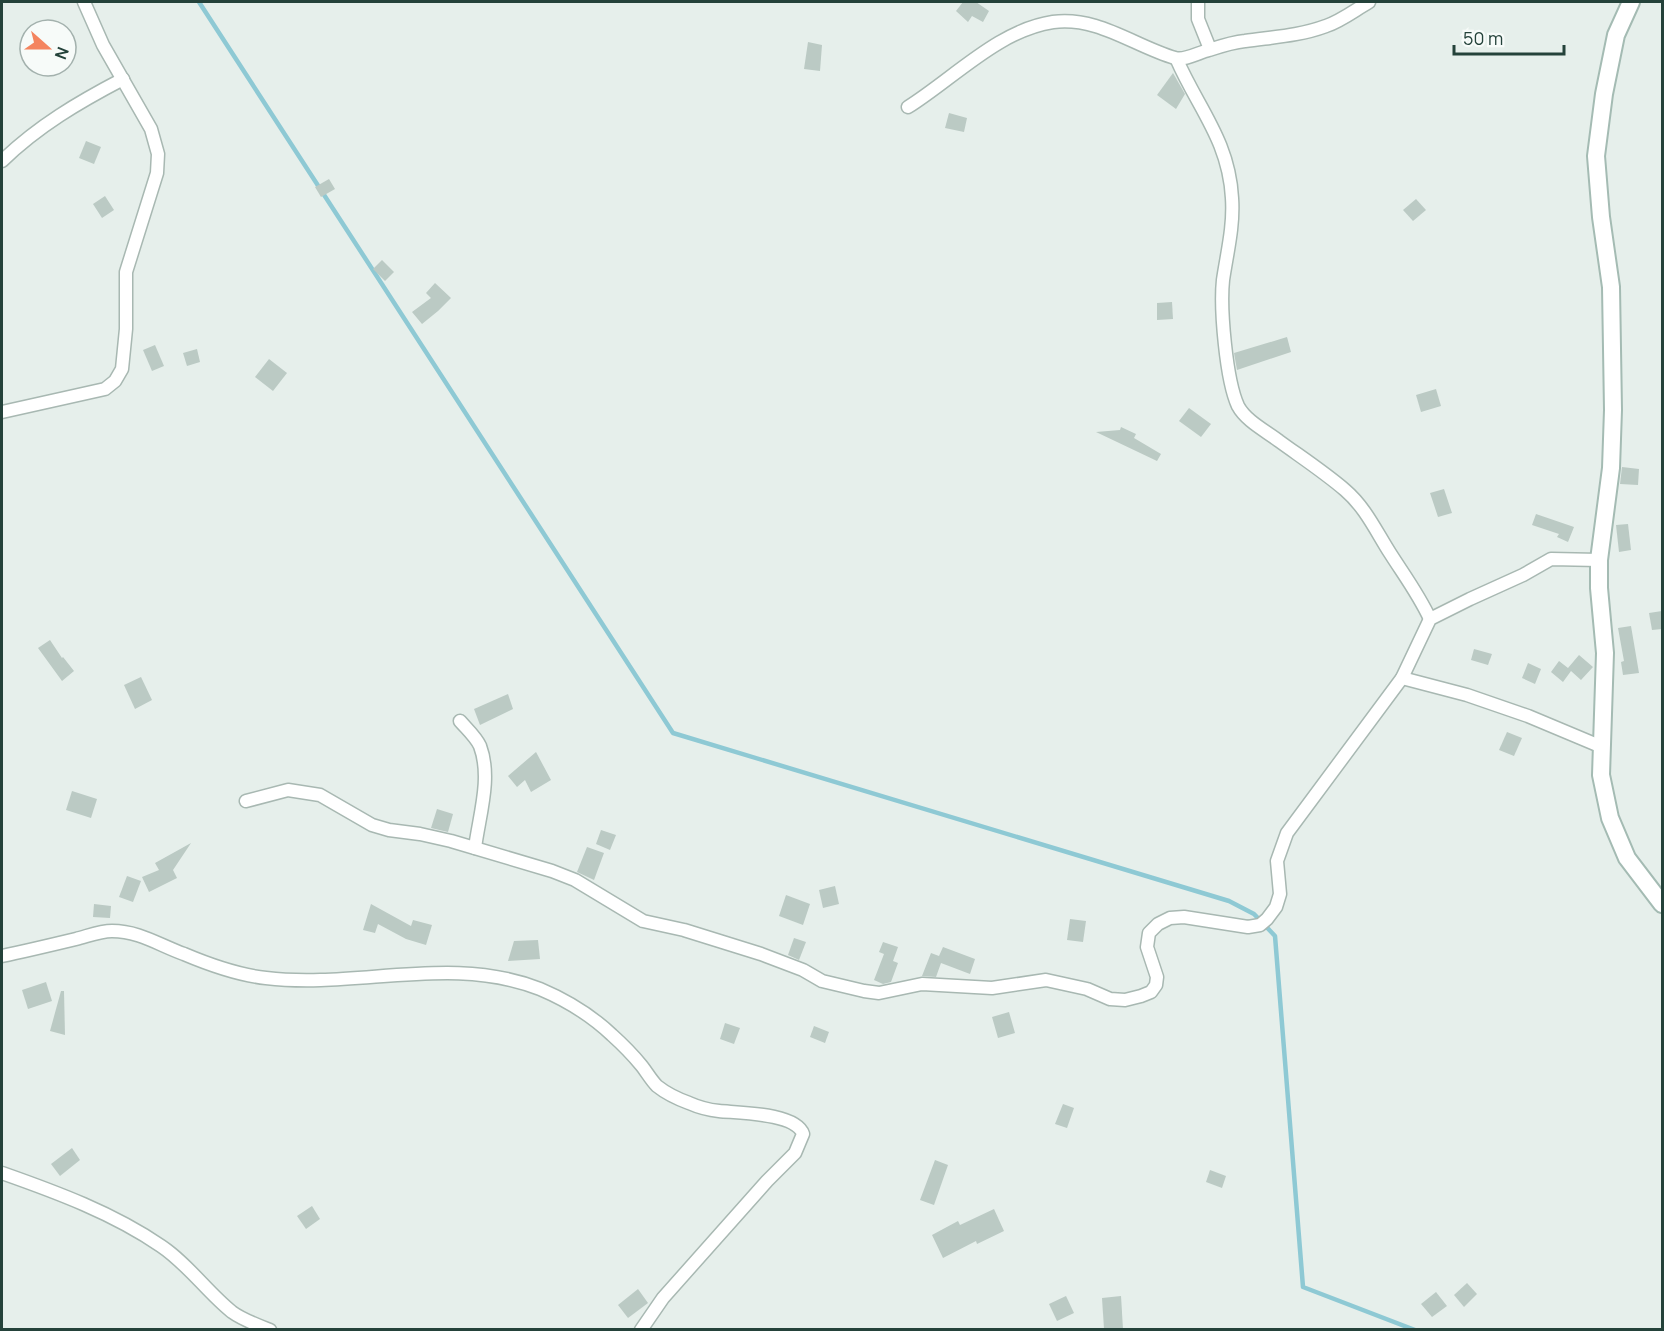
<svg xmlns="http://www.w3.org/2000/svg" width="1664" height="1331" viewBox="0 0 1664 1331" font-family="Manrope,sans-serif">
<rect width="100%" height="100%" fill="#e6efeb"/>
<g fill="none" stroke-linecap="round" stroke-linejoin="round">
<path stroke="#8ec9d4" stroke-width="4.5" d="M199,2l474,731 556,168 25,13 21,22 28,351 112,43"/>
</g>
<g fill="#bbcac4">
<path d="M963,2h13l13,9 -6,11 -11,-6 -4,6 -12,-11z"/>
<path d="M808,42l14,3 -2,26 -16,-2z"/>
<path d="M1173,73l12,21 -9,15 -19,-14z"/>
<path d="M949,113l18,5 -3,14 -19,-4z"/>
<path d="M86,141l15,6 -7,17 -15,-6z"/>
<path d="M329,179l6,10 -14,8 -6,-10z"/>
<path d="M105,196l9,14 -12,8 -9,-14z"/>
<path d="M1416,199l10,11 -13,11 -10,-11z"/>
<path d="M382,260l12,12 -9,9 -12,-12z"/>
<path d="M435,283l16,15 -13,13 -16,13 -10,-12 19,-14 -5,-5z"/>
<path d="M1172,302l1,17 -16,1v-17z"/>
<path d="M1287,337l4,15 -54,18 -3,-17z"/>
<path d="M155,345l9,21 -12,5 -9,-21z"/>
<path d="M197,349l3,13 -13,4 -4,-13z"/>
<path d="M269,359l18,14 -14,18 -18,-14z"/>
<path d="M1436,389l5,17 -20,6 -5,-17z"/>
<path d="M1189,408l22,16 -10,13 -22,-16z"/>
<path d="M1121,427l15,7 -2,4 27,16 -4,7 -61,-29 24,-2z"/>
<path d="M1622,467l17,2 -1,16 -18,-1z"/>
<path d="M1444,489l8,24 -14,4 -8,-24z"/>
<path d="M1536,514l38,13 -6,15 -11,-5 2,-3 -27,-9z"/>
<path d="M1628,524l3,26 -12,2 -3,-27z"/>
<path d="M1662,611v18l-10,1 -3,-17z"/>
<path d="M1631,626l8,47 -16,2 -2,-13 3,-1 -6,-33z"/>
<path d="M50,640l12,18 1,-1 11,14 -12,10 -24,-33z"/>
<path d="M1474,649l18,5 -4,11 -17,-5z"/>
<path d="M1579,655l14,12 -12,13 -10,-9 -8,11 -12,-10 8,-11 9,7z"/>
<path d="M1528,663l13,6 -6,15 -13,-6z"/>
<path d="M141,677l11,23 -17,9 -11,-24z"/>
<path d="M508,694l5,15 -33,16 -6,-16z"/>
<path d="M1507,732l15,6 -8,18 -15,-6z"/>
<path d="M536,752l15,28 -20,12 -6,-12 -8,7 -9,-11z"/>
<path d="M72,791l25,8 -6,19 -25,-8z"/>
<path d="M437,809l16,5 -5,18 -17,-4z"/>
<path d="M601,830l15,5 -6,15 -14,-6z"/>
<path d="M191,843l-18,27 4,8 -28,14 -7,-15 17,-7 -4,-7z"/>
<path d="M587,847l17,6 -10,27 -17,-8z"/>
<path d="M127,876l14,5 -8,21 -14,-5z"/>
<path d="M835,886l4,18 -16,4 -4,-18z"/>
<path d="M786,895l24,9 -7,21 -24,-9z"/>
<path d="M94,904l17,2 -1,12 -17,-1z"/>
<path d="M371,904l40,22 2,-6 19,5 -6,20 -20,-6 -28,-15 -3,9 -12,-3z"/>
<path d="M1070,919l16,2 -3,21 -16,-2z"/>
<path d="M794,938l12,4 -7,18 -11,-5z"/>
<path d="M538,940l2,19 -32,2 6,-20z"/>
<path d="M883,942l15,5 -5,14 5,2 -7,19 -8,2 -9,-4 10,-26 -5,-2z"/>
<path d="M943,947l32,12 -5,15 -29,-11 -5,14 -14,-1 9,-23 8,3z"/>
<path d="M46,982l6,19 -24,8 -6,-19z"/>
<path d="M61,991h3l1,44 -15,-4z"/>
<path d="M1009,1012l6,21 -17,5 -6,-21z"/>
<path d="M725,1023l15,5 -6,16 -14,-5z"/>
<path d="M814,1026l15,6 -4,11 -15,-6z"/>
<path d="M1063,1104l11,4 -7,20 -12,-4z"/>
<path d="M72,1148l8,12 -20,16 -9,-12z"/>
<path d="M935,1160l13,5 -14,40 -14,-5z"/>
<path d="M1210,1170l16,6 -4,12 -16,-6z"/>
<path d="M312,1206l8,13 -14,10 -9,-13z"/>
<path d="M994,1209l10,22 -27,13 -1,-3 -33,17 -11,-23 26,-14 2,4z"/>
<path d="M1467,1283l10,11 -13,13 -10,-12z"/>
<path d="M638,1289l10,14 -20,15 -10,-13z"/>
<path d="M1436,1292l11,14 -15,11 -11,-13z"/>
<path d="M1066,1296l8,17 -17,8 -8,-17z"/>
<path d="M1121,1296l2,33h-19l-2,-31z"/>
</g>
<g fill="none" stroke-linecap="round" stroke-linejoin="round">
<defs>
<g id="street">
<path d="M1198,2v17l12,30"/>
<path d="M1177,60c21,48 52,81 55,138 2,28 -5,55 -9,82 -3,28 3,100 15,126 8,15 28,25 41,35 22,16 45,31 66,49 20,17 31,41 45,63 14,22 29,42 40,66"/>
<path d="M908,107c46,-29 91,-77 145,-85 45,-6 81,24 122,36 9,3 25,-6 34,-8 12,-4 24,-8 36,-9 28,-4 54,-5 81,-15 15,-5 29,-16 43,-24"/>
<path d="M2,161c36,-35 77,-59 121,-82"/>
<path d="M2,412l103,-23 10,-8 7,-12 4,-40v-57l31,-99 1,-19 -7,-25 -48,-84 -19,-43"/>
<path d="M1402,678l65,17 61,21 74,31"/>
<path d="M460,721c6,7 16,16 20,25 12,32 -1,70 -5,102"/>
<path d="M246,801l42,-11 32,5 52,30 17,5 31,4 31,7 101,30 23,9 68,41 41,9 77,24 42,16 19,11 42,10 15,2 43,-9 70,4 54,-8 41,9 23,10 15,1 16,-4 10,-4 5,-7 1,-8 -10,-30 2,-14 9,-9 12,-6 14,-1 64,10 12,-2 7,-6 9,-12 4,-13 -3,-33 10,-28 115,-155 28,-59 40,-20 53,-24 28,-16 48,1"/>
<path d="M2,956c24,-5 49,-11 74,-17 12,-3 24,-8 36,-8 27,0 47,14 72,23 26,11 54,21 82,24 91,11 186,-24 274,11 26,11 52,27 72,46 10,9 20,19 29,30 5,6 10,15 16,21 10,8 21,13 32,17 9,4 20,7 30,8 20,2 77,2 84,23l-8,19 -28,28 -104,117 -22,32"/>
<path d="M2,1173c54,19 111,40 159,73 27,18 46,46 71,66 11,8 25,13 38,18"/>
</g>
<path id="secondary" d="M1631,2l-15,33 -12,59 -8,62 5,61 10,70 2,123 -2,58 -12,92v28l6,65 -4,122 9,43 17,40 35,46"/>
</defs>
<use href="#street" stroke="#a8b8b2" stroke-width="15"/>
<use href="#secondary" stroke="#a4bbb3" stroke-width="20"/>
<use href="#street" stroke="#fff" stroke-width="12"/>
<use href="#secondary" stroke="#fff" stroke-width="16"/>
</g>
<rect width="1664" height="1331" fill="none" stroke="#24423a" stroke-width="6"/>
<g transform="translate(48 48) rotate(111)"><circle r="28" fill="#f7fbf9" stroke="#a3b1ad" stroke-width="1.5"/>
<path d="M0-4.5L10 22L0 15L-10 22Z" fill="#f4845f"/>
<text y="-9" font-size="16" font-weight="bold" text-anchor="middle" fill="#24423a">N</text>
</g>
<path d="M1454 45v9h110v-9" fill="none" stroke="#24423a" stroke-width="3"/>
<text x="1463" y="45" font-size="18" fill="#24423a" stroke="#f7fbf9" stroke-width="4.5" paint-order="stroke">50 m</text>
</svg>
